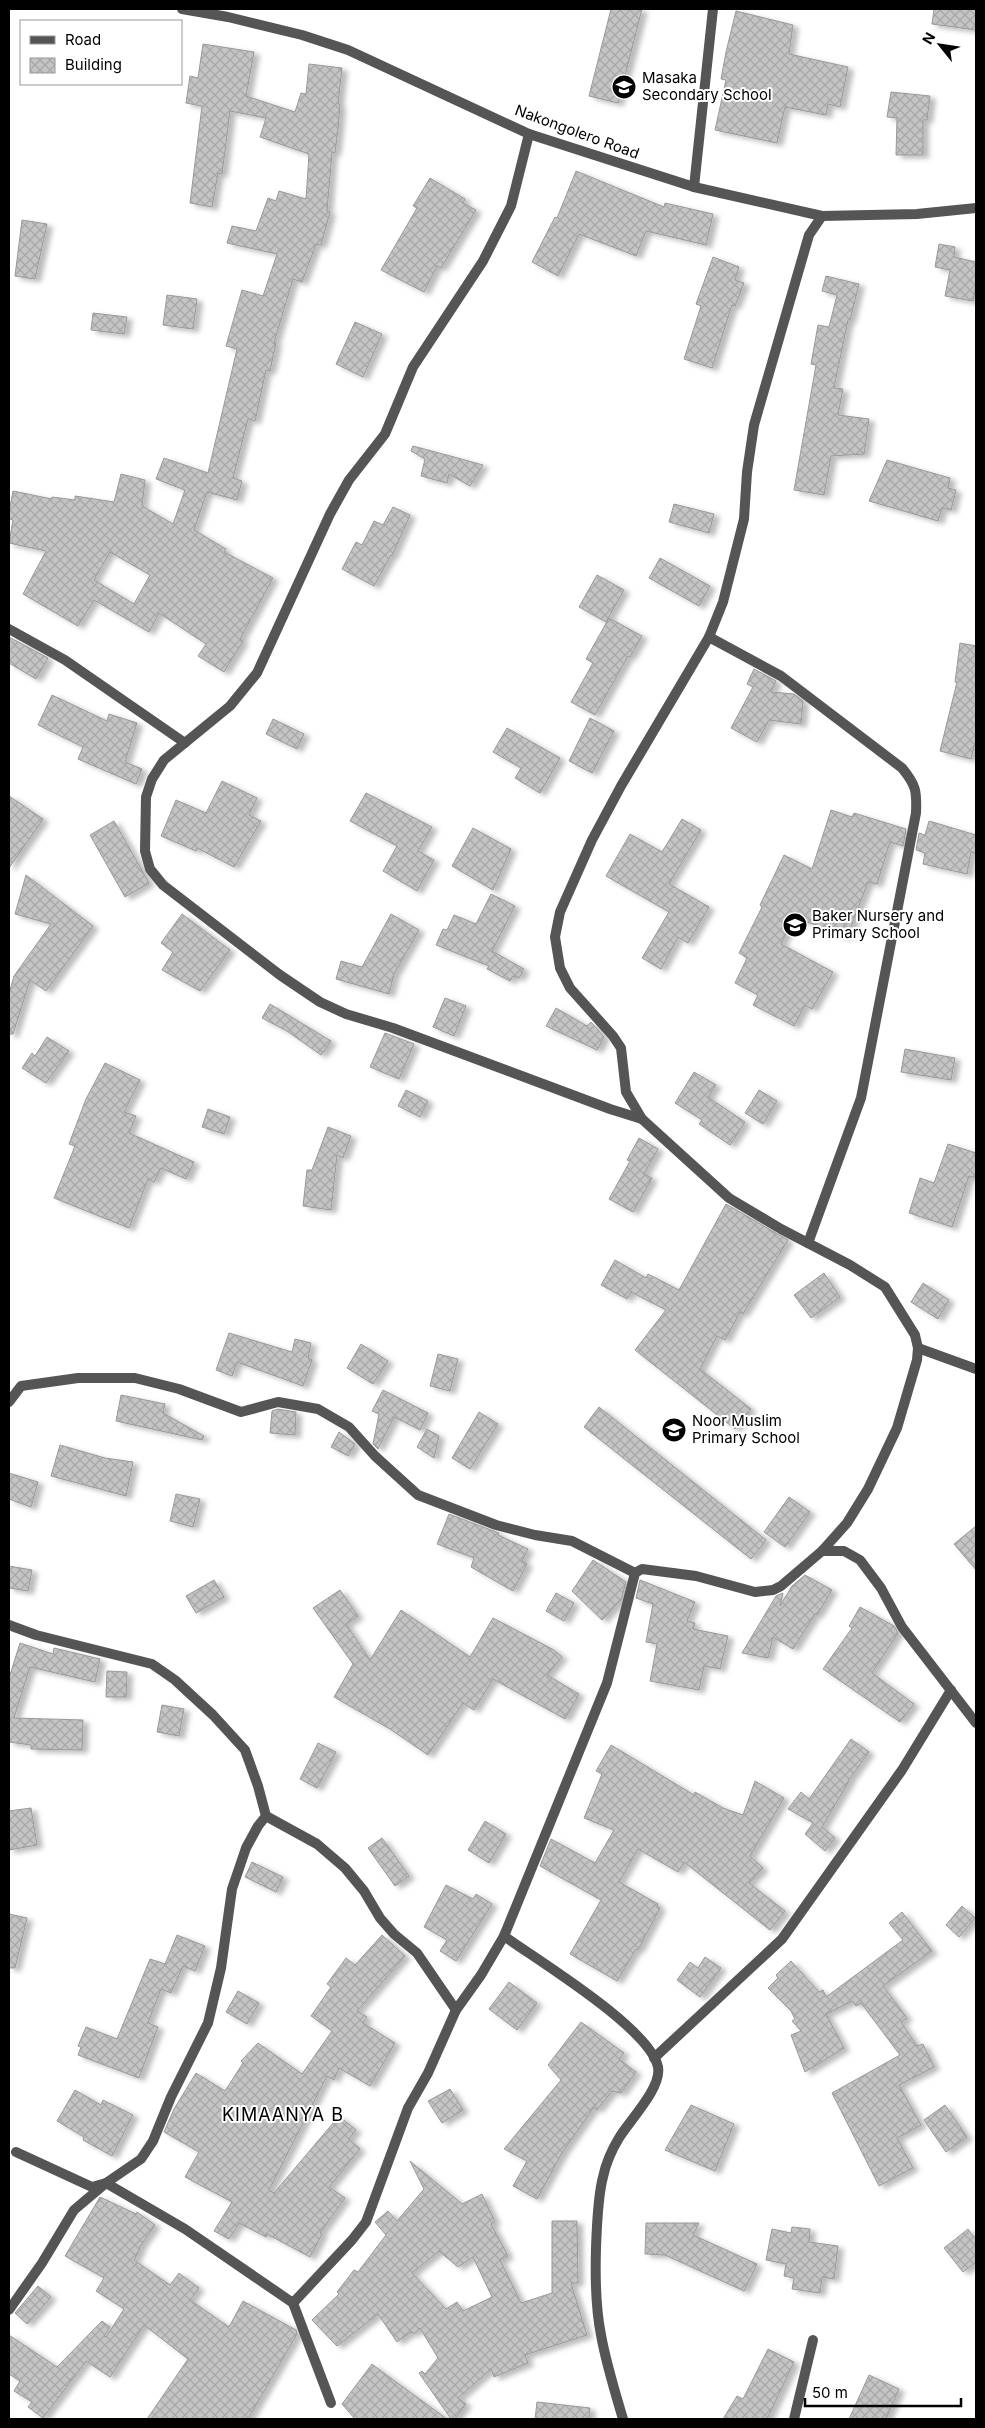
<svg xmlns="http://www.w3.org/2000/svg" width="985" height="2428" viewBox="0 0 985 2428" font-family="Inter,sans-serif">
<defs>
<pattern id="building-cross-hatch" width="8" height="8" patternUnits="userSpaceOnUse" patternTransform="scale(1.25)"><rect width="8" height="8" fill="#c4c4c4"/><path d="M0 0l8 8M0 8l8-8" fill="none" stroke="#a7a7a7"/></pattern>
<filter id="shadow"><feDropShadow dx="5.5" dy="3" stdDeviation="2.5" flood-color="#0004"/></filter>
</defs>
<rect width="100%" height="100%" fill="#fff"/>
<g fill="url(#building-cross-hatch)" stroke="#999" fill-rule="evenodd" filter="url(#shadow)">
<path d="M611,9h31l-24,94 -29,-7z"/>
<path d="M934,9h42v21l-44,-6z"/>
<path d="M736,11l57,14 -4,29 59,13 -8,40 -12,-3 -2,11 -41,-8 -8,36 -62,-13 11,-50 -5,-1 5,-27z"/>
<path d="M203,44l51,8 -8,44 49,16 6,-19 5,1 3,-30 33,4 -4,36h2l-2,25 -3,24 -3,-1 -5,59 3,1 -9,33 -5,-1 -14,38 -9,-3 -19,64h2l-6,28 -4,-1 -11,51 -7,-2 -15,59 9,3 -5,19 -30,-8 -13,38 32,19 -2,3 49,26 -33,61 3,2 -19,31 -26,-16 8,-12 -47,-31 -10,19 -55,-32 -16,26 -55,-32 23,-43 -37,-8 4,-23 -4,-1v-7l4,-21 39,8v-2l23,3v-4l39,6 7,-28 24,6 -3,26 31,18 12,-34 -29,-11 8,-21 44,15 29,-124 -11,-3 16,-56 21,6 14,-42 -50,-11 5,-17 24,5 12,-33 8,3 3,-10 27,8 3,-45 -49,-17 6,-19 -36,-7 -8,63 -4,-1 -6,34 -22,-4 12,-97 -16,-3 4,-27 8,2zM110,552l40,23 -16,29 -40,-24z"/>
<path d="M891,92l39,4 -3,24h-4v35h-27l1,-37 -10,-1z"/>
<path d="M576,171l88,36 1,-4 48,11 -7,31 -60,-14 -10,25 -57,-22 -21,42 -26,-14 23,-45 2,1z"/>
<path d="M430,178l35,21 -2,4 13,7 -35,58 -4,-2 -13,26 -43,-22 36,-62 -4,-2z"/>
<path d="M22,220l25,4 -12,55 -20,-3z"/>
<path d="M939,244l16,3 -1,10 22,5v22l-3,17 -28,-5 5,-26 -15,-3z"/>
<path d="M713,257l26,10 -4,13 9,3 -9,23 -3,-1 -20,63 -28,-9 17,-53 -5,-2z"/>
<path d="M826,276l33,8 -9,36h-2l-14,68 9,1 -5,26 31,4 -5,35 -33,2 -7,39 -30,-5 22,-125 -5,-1 7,-39 11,2 8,-32 -15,-4z"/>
<path d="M167,295l30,4 -4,30 -30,-4z"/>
<path d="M93,313l34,4 -3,17 -33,-4z"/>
<path d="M355,322l27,12 -19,43 -27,-13z"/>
<path d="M413,446l41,11 29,8 -13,21 -21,-12 -2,9 -26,-7 4,-17 -14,-8z"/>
<path d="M887,460l63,18 -2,10 8,2 -5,20 -9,-2 -4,13 -69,-20z"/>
<path d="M674,504l40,10 -5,19 -40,-11z"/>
<path d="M393,507l17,8 -18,41 -1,-1 -17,31 -32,-17 14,-27 6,3 12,-24 9,4z"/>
<path d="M660,558l50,28 -11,20 -50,-28z"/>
<path d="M597,575l27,15 -18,32 -27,-15z"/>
<path d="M609,618l33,18 -12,21 -2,-1 -33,59 -24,-13 22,-39 -7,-4z"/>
<path d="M9,637l39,21 -12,21 -27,-16z"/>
<path d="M960,643l16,3v93l-5,20 -31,-8 17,-69h-2z"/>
<path d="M754,669l22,12 -5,11 23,2 9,7 -2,23 -32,-4 -12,22 -26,-14 22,-41 -6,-3z"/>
<path d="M52,695l55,26 2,-7 28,9 -12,39 17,7 -6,15 -58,-25 5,-12 -45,-22z"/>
<path d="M590,718l24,13 -22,42 -23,-12z"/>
<path d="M273,719l31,15 -7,15 -31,-15z"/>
<path d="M507,728l53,30 -20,35 -25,-15 6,-10 -28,-16z"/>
<path d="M222,781l35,17 -8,17 12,6 -27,46 -37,-19 -1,3 -35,-15 15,-36 30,13z"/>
<path d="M366,793l66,34 -14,24 16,9 -17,31 -34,-20 14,-25 -47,-25z"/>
<path d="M9,796l34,23 -34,49z"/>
<path d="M831,810l21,7 2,-4 52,16 -3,17 -13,-4 -13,42 -9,-2 -21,55 -53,-20 -13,27 52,28 -21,37 -7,-4 -11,21 -41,-21 5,-10 -23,-12 12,-25 -8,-5 23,-46 -2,-2 24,-50 28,14z"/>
<path d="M682,819l19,11 -32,54 40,23 -21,36 -10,-6 -17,32 -19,-11 27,-46 -63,-36 24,-42 32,18z"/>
<path d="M114,821l35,62 -24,14 -35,-62z"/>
<path d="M929,821l47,14v18l-5,-1 -4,22 -44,-10 2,-11 -9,-3 3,-17 6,2z"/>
<path d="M473,828l38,21 -18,41 -41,-24z"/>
<path d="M26,875l67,51 -47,65 -16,-11 -17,54h-4v-40l5,-18 37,-52 -36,-10z"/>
<path d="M491,894l24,12 -23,45 32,18 -5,9 -6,-2 -3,5 -23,-12 2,-3 -53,-21 7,-16 4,1 7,-15 22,9z"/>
<path d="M182,914l48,36 -30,41 -38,-21 11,-18 -12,-9z"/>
<path d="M391,914l28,16 -25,44 -5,20 -53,-15 5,-18 21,6z"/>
<path d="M445,998l21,8 -12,30 -21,-9z"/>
<path d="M270,1004l61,37 -10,14 -34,-24 -25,-13z"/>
<path d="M556,1008l31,18 4,-4 13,15 -7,13 -51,-24z"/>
<path d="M385,1033l29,11 -15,35 -29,-12z"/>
<path d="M47,1037l22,14 -23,32 -24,-15 10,-15 3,3z"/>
<path d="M905,1049l50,9 -4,22 -50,-8z"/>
<path d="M105,1063l35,17 -16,32 12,4 -7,17 65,29 -8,17 -25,-11 -7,14 -6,-3 -19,49 -75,-30 21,-52 -6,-2 17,-45z"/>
<path d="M694,1072l22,13 -8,12 37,25 -15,23 -31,-21 3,-4 -27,-17z"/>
<path d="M406,1090l22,11 -8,16 -22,-11z"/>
<path d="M759,1090l18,11 -14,23 -18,-11z"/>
<path d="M208,1109l22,8 -6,17 -22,-7z"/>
<path d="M328,1127l23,9 -8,22 -6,-3 -6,55 -28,-4 4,-36h5z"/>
<path d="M639,1138l19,11 -14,25 8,4 -19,34 -24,-13 21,-38 -3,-1z"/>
<path d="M948,1144l28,9v25l-7,-2 -17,51 -43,-14 11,-35 14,5z"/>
<path d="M726,1204l62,36 -45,74 -3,-2 -15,28 -8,-4 -17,33 51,40 -16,20 -100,-79 31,-40 -35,-18 -4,7 -26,-14 14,-25 31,18 2,-4 31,16z"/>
<path d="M824,1273l16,24 -29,21 -17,-23z"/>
<path d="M923,1283l26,17 -11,19 -27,-17z"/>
<path d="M229,1333l63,19 3,-13 16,4 -3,15 4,2 -9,26 -66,-24 -5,14 -16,-6z"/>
<path d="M361,1344l27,17 -15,23 -26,-16z"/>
<path d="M438,1354l20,5 -8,32 -20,-5z"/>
<path d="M383,1390l45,23 -8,17 -26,-13 -16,32 -5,-5 6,-30 -7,-3z"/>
<path d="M121,1395l44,9 -2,9 41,23 -2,4 -86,-19z"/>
<path d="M599,1407l167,133 -15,19 -167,-132z"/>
<path d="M278,1409l18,3 -1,23 -25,-2 2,-22z"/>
<path d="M479,1412l19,12 -28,45 -18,-11z"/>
<path d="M427,1429l12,7 -5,22 -17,-11z"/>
<path d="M339,1432l16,12 -7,12 -17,-9z"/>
<path d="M60,1445l45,13 28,4 -7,34 -75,-20z"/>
<path d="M9,1473l29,9 -7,25 -22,-8z"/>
<path d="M176,1494l24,5 -7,28 -23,-6z"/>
<path d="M789,1497l21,15 -25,35 -21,-15z"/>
<path d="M449,1514l50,19 -1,2 30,14 -6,12 5,3 -14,27 -42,-24 3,-9 -37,-14z"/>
<path d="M976,1526v44l-22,-26z"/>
<path d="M593,1560l33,22 -5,18 -19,20 -30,-29z"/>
<path d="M9,1566l23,4 -4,21 -19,-3z"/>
<path d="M805,1575l27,15 -15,25 -2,-1 -22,35 -20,-12 -5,21 -26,-5 34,-57 7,-3 -3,13 12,-20z"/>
<path d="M214,1580l10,17 -28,16 -10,-17z"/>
<path d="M640,1580l55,22 -8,19 8,2 -2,6 35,7 -8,33 -16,-3 -5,24 -49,-9 7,-37 -11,-2 7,-38 -17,-6z"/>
<path d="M340,1590l18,26 -12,8 24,36 31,-50 69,47 23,-39 61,32 8,7 -15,18 32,19 -14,25 -72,-40 -19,31 -11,-7 -35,52 -38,-26 -56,-32 19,-33 -40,-56z"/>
<path d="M556,1593l18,10 -10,18 -18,-10z"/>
<path d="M860,1607l34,19 4,7 -26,40 42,31 -14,18 -77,-53 29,-41 -3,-2z"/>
<path d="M20,1643l33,11 1,-6 46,11 -5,23 -65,-15 -16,51 69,2 -1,30 -51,-1v-4l-22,-3v-64z"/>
<path d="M107,1671l20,1 -1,25h-20z"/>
<path d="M162,1705l22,4 -5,27 -22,-4z"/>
<path d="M851,1739l18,13 -21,29h1l-27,46 13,11 -10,13 -20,-17 8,-11 -25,-14 13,-17 8,7z"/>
<path d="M318,1743l18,9 -19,36 -17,-9z"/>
<path d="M611,1745l83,50 1,-3 28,16 20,7 12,-34 29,17 -34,58 13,12 -14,15 36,28 -15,19 -86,-68 -6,10 -40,-23 -19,33 39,22 -1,3 3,1 -22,42 -2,-1 -19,32 -47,-27 31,-54 -61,-34 11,-27 44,24 19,-33 -30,-12 18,-44 -6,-3z"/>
<path d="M31,1808l6,37 -28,5v-39z"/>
<path d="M485,1821l21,13 -17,29 -21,-13z"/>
<path d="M382,1838l27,38 -14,10 -27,-38z"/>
<path d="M252,1862l31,15 -7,15 -31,-15z"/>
<path d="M446,1885l27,14 3,-5 16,10 -36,57 -16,-10 7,-11 -23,-13z"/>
<path d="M962,1906l13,12 -16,19 -13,-12z"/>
<path d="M902,1912l30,39 -49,35 24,32 -6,4 16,24 6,-2 11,23 -35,18 22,40 -24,13 16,30 -34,18 -47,-93 68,-38 -39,-52 -5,3 -3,-5 -27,13 18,34 -39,24 -14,-37 10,-4 -9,-10 3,-2 -4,-8 -23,-23 10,-10 -2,-3 15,-14 28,31 4,-2 3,7 77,-57 -14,-17z"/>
<path d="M9,1914l18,4 -12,50h-6z"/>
<path d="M177,1935l28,11 -10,25 -12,-5 -12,27 -10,-4 -13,34 10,4 -19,51 -61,-23 3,-8 -3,-1 8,-19 31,12 33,-80 15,5z"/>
<path d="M382,1935l23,21 -48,55 10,6 -4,6 32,20 -25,43 -31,-18 -5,12 -7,-4 -58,114 5,3 65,-77 17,14 -7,9 11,10 -31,38 16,11 -25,35 2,1 -12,23 -43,-23 -1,3 -27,-14 -10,16 -15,-8 18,-29 -47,-25 14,-25 -35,-20 10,-23 22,-36 29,18 18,-28 -2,-2 17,-18 44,31 30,-43 -21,-15 20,-29 -4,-3 19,-26 9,7z"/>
<path d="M705,1957l16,11 -21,29 -23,-17 13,-18 8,6z"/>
<path d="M509,1982l28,21 -20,27 -28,-21z"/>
<path d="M238,1991l21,12 -12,21 -21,-12z"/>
<path d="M581,2022l43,31 -5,6 17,13 -15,21 -9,-2 -15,19 -3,-3 -32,46 -25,46 -24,-13 14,-25 -23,-12 57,-69 -13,-15z"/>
<path d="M450,2089l13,21 -21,13 -14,-22z"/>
<path d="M75,2090l26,15 2,-5 30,15 -21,41 -29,-16 1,-3 -27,-16z"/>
<path d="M691,2105l43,19 -19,47 -50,-21z"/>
<path d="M945,2105l22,32 -21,15 -22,-32z"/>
<path d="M410,2161l52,43 20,-10 13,28 -4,2 17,32 -8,4 21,43 31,-10v-72h25l1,62h-7l16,52 -62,20 3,8 -34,14 -3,-8 -33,29 8,6 -11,15h-4l-32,-46 3,-2 3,3 13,-16 -18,-30 -6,6 -3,-2 -14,10 -19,-28 -41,32 -25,-26 27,-26 -2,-2 17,-22 4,2 28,-37 -11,-13 13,-11 9,10 27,-32zM439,2251l19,16 15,-10 19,40 -29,14 -6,-9 -11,7 -34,-36z"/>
<path d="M100,2197l36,17 1,-2 18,13 -16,23 1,1 -6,11 36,25 9,-12 20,15 -9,12 39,27 14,-26 53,29 1,4 -49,85h-101l41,-60 -44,-34 -34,52 -24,-16 -43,57 -15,-11 4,-5 -18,-11 6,-10 -11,-7v-39l48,32 45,-46 8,6 -6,9 2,1 18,-28 -28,-18 8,-13 -39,-22z"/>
<path d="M646,2223h53l-6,12 64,29 -13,27 -79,-36 -20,-1z"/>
<path d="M792,2227l18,2 -1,13 29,4 -4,33 -12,-2 -2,16 -28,-4 2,-11 -10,-2 2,-12 -20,-4 6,-31 19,4z"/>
<path d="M968,2229l8,11v22l-13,10 -19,-24z"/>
<path d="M38,2286l13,11 -24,27 -12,-11z"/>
<path d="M768,2349l26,13 -27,57h-44l14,-23 6,3z"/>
<path d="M372,2364l9,7 66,48h-92l-13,-15z"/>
<path d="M869,2375l30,14 -13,30h-37z"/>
<path d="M537,2402l53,6 -1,11h-54z"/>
</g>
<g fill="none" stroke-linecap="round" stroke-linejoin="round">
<g stroke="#555" stroke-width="10">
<path d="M182,9l46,8 74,18 46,15 181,84 165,53 128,29 95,-2 59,-6"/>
<path d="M529,134l-18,72 -28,55 -70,106 -28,67 -36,46 -19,34 -73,159 -27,33 -66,54 -12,19 -6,18 -1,54 5,18 13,16 117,90 40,27 26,12 47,14 217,81 32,10"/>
<path d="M694,187l19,-178"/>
<path d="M9,629l56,31 120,83"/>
<path d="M709,637l72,39 121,92c14,17 15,23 14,45l-55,285 -53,145"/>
<path d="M918,1348l58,21"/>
<path d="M9,1402l12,-16 57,-8h57l44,11 62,23 37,-10 40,7 31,18 26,29 43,39 78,30 39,10 37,6 63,32"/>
<path d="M822,1551h22l16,9 21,28 21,39 74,96"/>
<path d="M9,1625l27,10 116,29 23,16 38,35 32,35 13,36 8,30 51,28 28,24 19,23 16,27 14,16 23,19 39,57"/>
<path d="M504,1936c33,24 146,92 154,131 4,21 -29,54 -39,71 -8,13 -13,25 -16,39 -4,15 -5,32 -6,49 -2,35 -3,74 4,109 5,28 14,57 22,84"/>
<path d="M654,2058l128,-119 120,-169 49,-80"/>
<path d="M16,2152l76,35 14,-4 79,46 108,74 59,-63 14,-18 42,-114 20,-35 28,-63 25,-35 23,-39 103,-253 28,-110 7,-4 54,7 59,16 18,-2 8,-4 41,-35 25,-28 21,-34 29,-61 20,-68 1,-12 -3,-13 -30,-48 -35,-22 -69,-36 -52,-31 -87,-79 -16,-27 -5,-44 -8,-12 -43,-48 -10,-20 -5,-31 5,-25 32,-72 29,-54 88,-149 14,-35 21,-83 3,-47 7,-47 55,-190 13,-19"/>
<path d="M293,2303l38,100"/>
<path d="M9,2310l33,-47 32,-53 32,-27 35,-24 12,-18 18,-44 37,-74 13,-55 11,-79 14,-41 12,-22 8,-10"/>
<path d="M794,2419l19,-79"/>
</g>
</g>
<defs>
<symbol id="school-disc" viewBox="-11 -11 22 22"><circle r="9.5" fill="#000" stroke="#fff"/><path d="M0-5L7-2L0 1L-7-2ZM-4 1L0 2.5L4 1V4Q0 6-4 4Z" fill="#fff"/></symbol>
</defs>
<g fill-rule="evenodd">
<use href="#school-disc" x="610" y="73" width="28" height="28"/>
<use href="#school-disc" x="781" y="911" width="28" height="28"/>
<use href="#school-disc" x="660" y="1416" width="28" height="28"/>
</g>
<g text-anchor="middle" stroke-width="4" stroke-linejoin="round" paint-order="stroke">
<g font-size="15" fill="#000" stroke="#fff" text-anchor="start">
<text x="642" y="83">Masaka<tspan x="642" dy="17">Secondary School</tspan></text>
<text x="812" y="921">Baker Nursery and<tspan x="812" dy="17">Primary School</tspan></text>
<text x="692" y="1426">Noor Muslim<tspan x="692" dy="17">Primary School</tspan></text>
</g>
<g font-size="15" fill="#000" stroke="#fff">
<text transform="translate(577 132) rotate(20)" y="5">Nakongolero Road</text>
</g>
<g font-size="18" letter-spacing="1" fill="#000" stroke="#fff">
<text x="283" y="2121">KIMAANYA B</text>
</g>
</g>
<rect width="985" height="2428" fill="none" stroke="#000000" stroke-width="20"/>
<rect x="20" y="20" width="162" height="65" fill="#ffffff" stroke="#999999"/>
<rect x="30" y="36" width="25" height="8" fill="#555555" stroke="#999999"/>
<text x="65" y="45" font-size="15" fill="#000000">Road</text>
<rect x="30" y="58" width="25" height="15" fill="url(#building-cross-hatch)" stroke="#999999"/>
<text x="65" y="70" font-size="15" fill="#000000">Building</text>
<g transform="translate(940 45) rotate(300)" stroke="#ffffff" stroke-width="4" paint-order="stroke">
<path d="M0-4L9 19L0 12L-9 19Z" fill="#000000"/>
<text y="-8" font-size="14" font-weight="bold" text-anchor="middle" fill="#000000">N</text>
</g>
<path d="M805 2398v8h156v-8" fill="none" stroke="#000000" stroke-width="2.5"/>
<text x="812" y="2398" font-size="15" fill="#000000" stroke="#ffffff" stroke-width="4" paint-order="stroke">50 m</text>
</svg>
